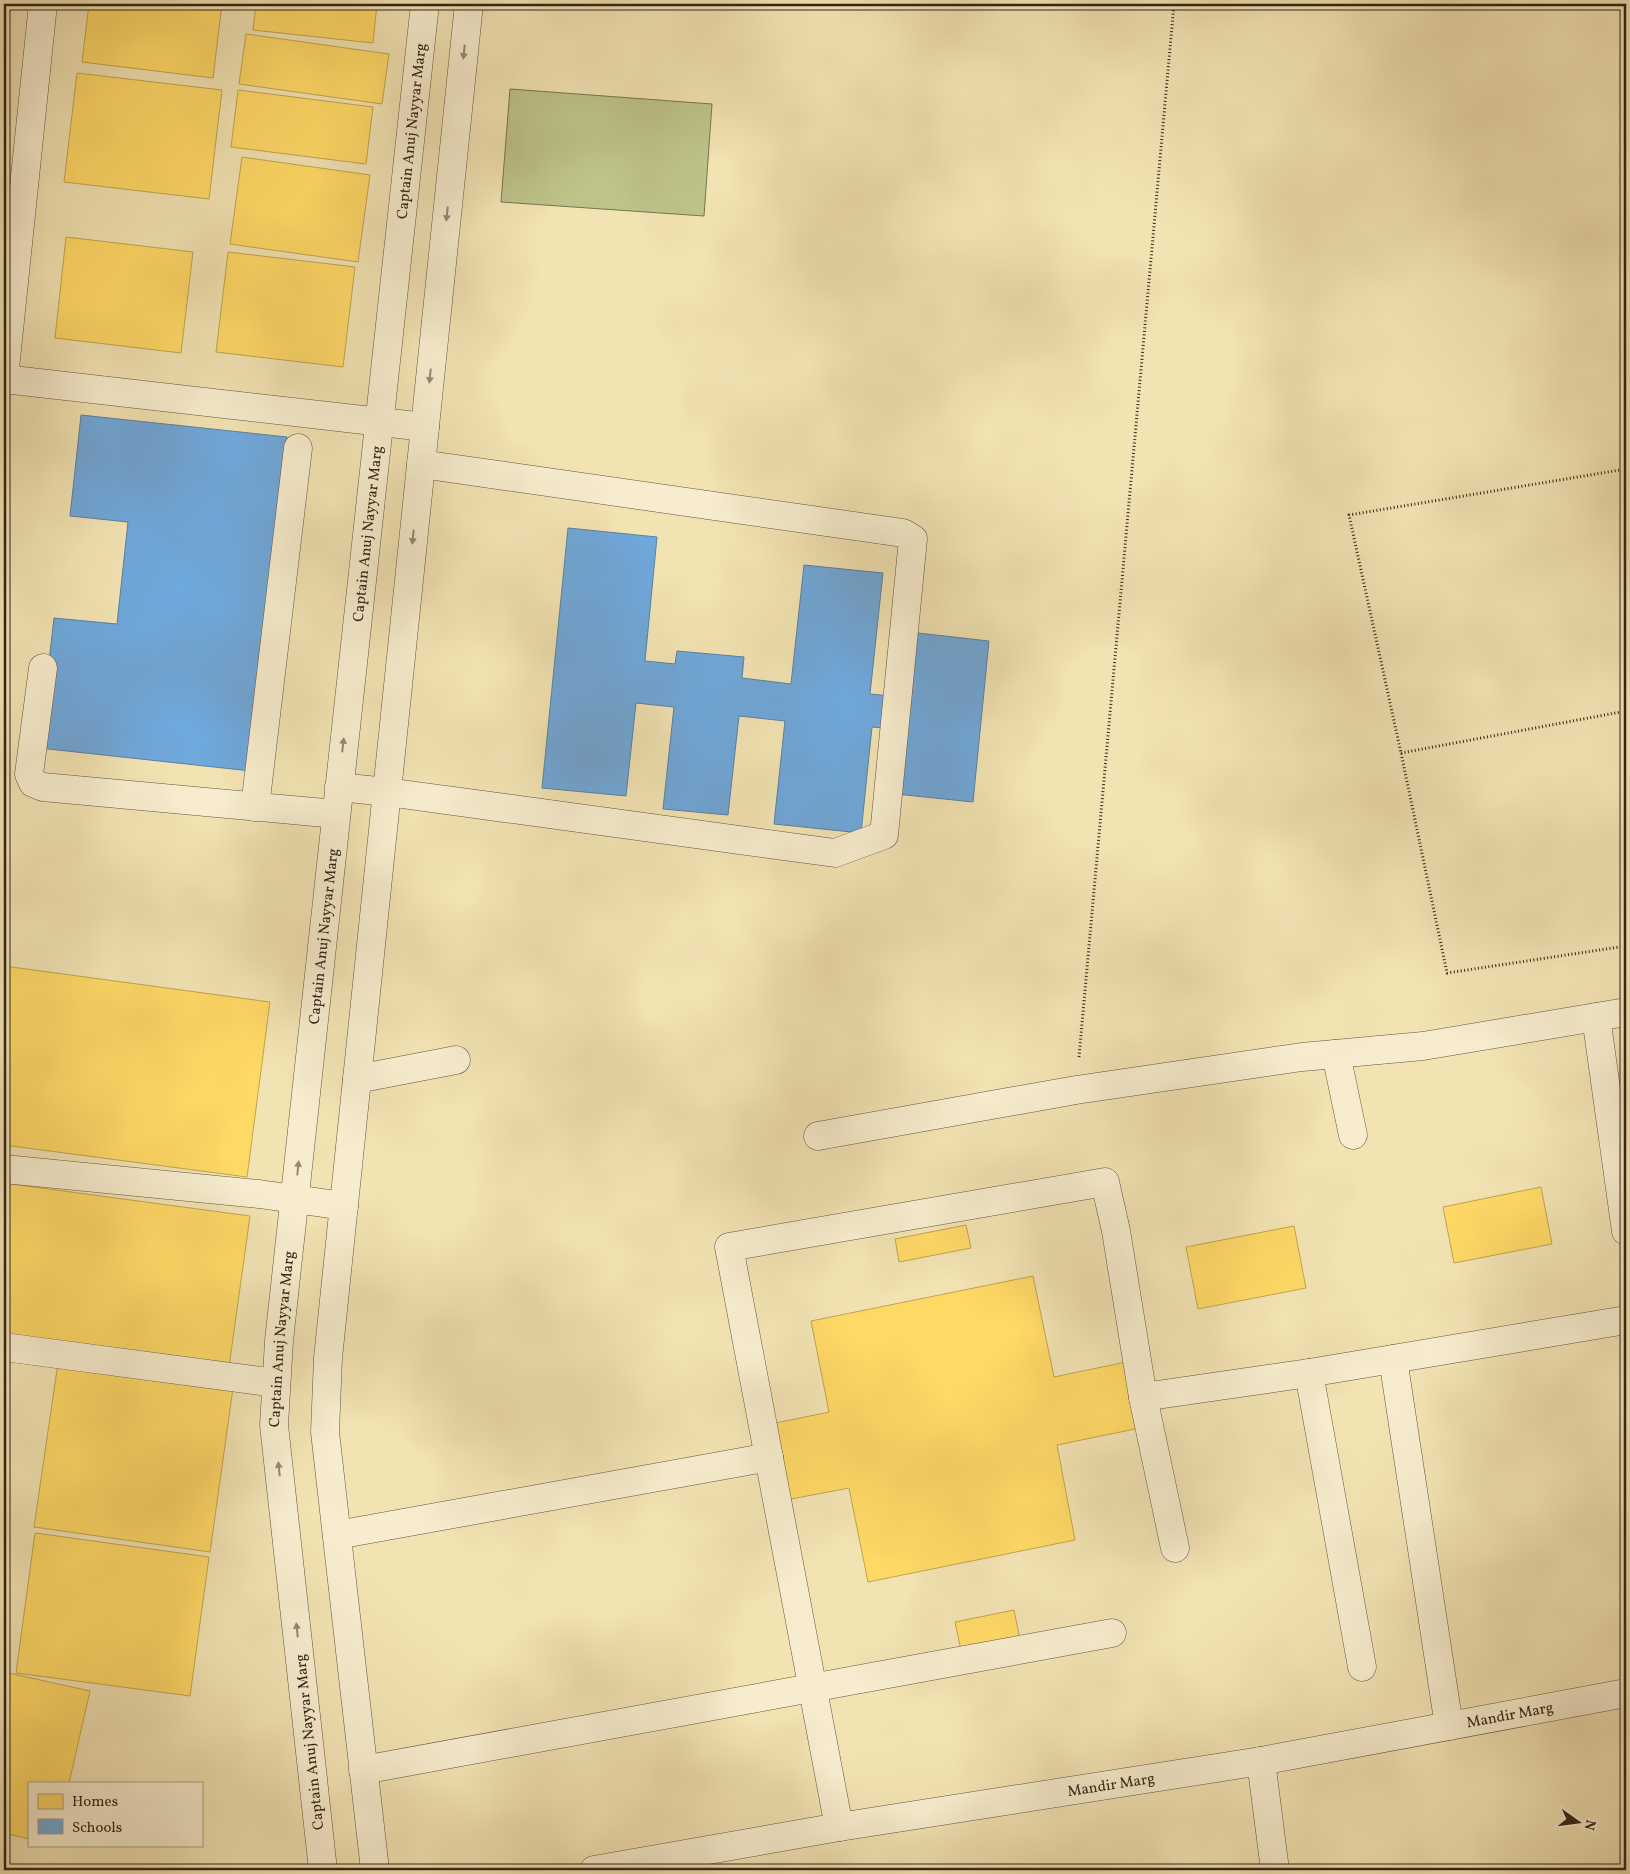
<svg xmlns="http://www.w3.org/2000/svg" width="1630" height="1874" viewBox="0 0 1630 1874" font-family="Vollkorn,serif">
<rect width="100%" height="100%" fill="#f2e3b3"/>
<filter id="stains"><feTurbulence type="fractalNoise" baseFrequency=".004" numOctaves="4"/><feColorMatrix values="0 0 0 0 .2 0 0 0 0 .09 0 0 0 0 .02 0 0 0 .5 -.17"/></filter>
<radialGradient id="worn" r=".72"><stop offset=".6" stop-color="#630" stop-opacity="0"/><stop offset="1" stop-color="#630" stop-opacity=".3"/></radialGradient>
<path fill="#bec38a" stroke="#787451" d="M510,89l202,15 -8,112 -203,-14z"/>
<g fill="#ffd966" stroke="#c1a34f">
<path d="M89,4h133l-9,74 -131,-16z"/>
<path d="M256,4h121l-4,39 -120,-13z"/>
<path d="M246,34l143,20 -7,50 -143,-20z"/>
<path d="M77,73l145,17 -13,109 -145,-17z"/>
<path d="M238,90l135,17 -7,57 -135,-17z"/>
<path d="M242,157l128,18 -12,87 -128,-18z"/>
<path d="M66,237l127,15 -12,101 -126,-15z"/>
<path d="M228,252l127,15 -12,100 -127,-15z"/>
<path d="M4,966l266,36 -23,175 -243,-32z"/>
<path d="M4,1183l246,33 -22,158 -224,-30z"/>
<path d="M1541,1187l11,57 -98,19 -11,-56z"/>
<path d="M966,1225l5,23 -72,14 -4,-23z"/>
<path d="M1294,1226l12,62 -108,21 -12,-62z"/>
<path d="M1033,1276l21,101 72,-15 14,66 -83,17 18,95 -207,42 -19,-94 -63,12 -15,-76 58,-12 -18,-91z"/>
<path d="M59,1356l175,25 -24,171 -176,-25z"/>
<path d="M35,1533l174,24 -19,139 -174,-23z"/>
<path d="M1014,1610l7,34 -59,11 -7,-33z"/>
<path d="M4,1672l86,19 -21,92h-40v56l-25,-6z"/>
</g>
<g fill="#6fa8dc" stroke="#5c80a1">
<path d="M81,415l206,22 -36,334 -212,-23 15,-130 63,6 11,-102 -58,-6z"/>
<path d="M568,528l89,9 -12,124 30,3 2,-13 67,6 -2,21 49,6 13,-119 79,8 -13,121 32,3 7,-65 80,9 -16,161 -77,-8 6,-64 -30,-3 -11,106 -87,-9 11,-103 -46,-5 -11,99 -65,-6 11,-102 -38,-4 -10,93 -84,-8z"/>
</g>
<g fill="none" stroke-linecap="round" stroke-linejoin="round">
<defs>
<g id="minor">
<path d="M4,378l39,-374"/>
<path d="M4,379l421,48"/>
<path d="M43,668l-14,106 4,9 10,4 293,27"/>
<path d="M339,787l48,5 448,61 49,-18 29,-296 -10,-6 -482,-69"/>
<path d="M255,807l43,-359"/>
<path d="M1596,1017l30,214"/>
<path d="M1336,1054l17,81"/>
<path d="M357,1079l99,-19"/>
<path d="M818,1136l258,-46 226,-33 121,-11 203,-34"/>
<path d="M4,1169l255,25 85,12"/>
<path d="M4,1347l272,36"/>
<path d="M1393,1359l56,367"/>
<path d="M1309,1373l53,294"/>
<path d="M1143,1397l166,-24 317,-53"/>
<path d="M337,1535l432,-78"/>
<path d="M1261,1761l14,109"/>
<path d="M363,1770l749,-137"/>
<path d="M839,1827l-110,-580 376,-65 11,49 27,166 32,151"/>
<path id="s1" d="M323,1870l-49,-445 5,-84 146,-1337"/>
<path d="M375,1870l-50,-438 3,-74 141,-1354"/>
<path id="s2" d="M594,1870l245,-43 422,-66 365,-68"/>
</g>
</defs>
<use href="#minor" stroke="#61543f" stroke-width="29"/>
<g stroke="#312418" stroke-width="3" stroke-dasharray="1 2.5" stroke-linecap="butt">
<path d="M1626,469l-277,46 52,238 46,220 179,-27"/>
<path d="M1401,753l225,-42"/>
<path d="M1079,1057l95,-1053"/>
</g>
<use href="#minor" stroke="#f7edce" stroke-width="28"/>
</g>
<defs><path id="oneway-solid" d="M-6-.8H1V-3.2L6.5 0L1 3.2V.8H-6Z" transform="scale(1.25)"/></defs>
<g fill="#948873">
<use href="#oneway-solid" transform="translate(464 52) rotate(96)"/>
<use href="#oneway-solid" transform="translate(447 214) rotate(96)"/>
<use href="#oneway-solid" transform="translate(430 376) rotate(96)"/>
<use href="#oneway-solid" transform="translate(413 537) rotate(96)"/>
<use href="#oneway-solid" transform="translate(343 745) rotate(-84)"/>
<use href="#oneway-solid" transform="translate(298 1168) rotate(-84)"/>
<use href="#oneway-solid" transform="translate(279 1469) rotate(-96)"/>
<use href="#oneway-solid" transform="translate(297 1630) rotate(-96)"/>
</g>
<g text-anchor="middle" stroke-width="5" stroke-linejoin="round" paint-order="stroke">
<g font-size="15" fill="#312418" stroke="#f7edce">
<text dy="5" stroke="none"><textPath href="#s1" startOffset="1749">Captain Anuj Nayyar Marg</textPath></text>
<text dy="5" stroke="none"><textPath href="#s1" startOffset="1344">Captain Anuj Nayyar Marg</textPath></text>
<text dy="5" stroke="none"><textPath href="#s1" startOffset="939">Captain Anuj Nayyar Marg</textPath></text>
<text dy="5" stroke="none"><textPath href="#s1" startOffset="534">Captain Anuj Nayyar Marg</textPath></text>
<text dy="5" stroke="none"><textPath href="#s2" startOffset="929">Mandir Marg</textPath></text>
<text transform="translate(309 1742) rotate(-96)" y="5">Captain Anuj Nayyar Marg</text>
<text dy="5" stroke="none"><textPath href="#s2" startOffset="524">Mandir Marg</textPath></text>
</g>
</g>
<rect width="1630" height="1874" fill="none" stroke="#f2e3b3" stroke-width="20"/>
<rect x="5" y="5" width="1620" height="1864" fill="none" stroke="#312418" stroke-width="2.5"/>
<rect x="10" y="10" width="1610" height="1854" fill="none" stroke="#312418"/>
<rect x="28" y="1782" width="175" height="65" fill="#f7edce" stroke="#a89d85"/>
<rect x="38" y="1794" width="25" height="15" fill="#ffd966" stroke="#a89d85"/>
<text x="72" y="1806" font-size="15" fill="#312418">Homes</text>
<rect x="38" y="1819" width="25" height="15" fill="#6fa8dc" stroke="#a89d85"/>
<text x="72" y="1832" font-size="15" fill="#312418">Schools</text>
<g transform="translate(1578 1822) rotate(104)" stroke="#f7edce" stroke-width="4" paint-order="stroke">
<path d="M0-4L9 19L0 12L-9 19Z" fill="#312418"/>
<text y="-8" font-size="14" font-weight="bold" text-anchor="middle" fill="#312418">N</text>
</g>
<rect width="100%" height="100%" filter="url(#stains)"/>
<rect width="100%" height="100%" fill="url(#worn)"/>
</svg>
